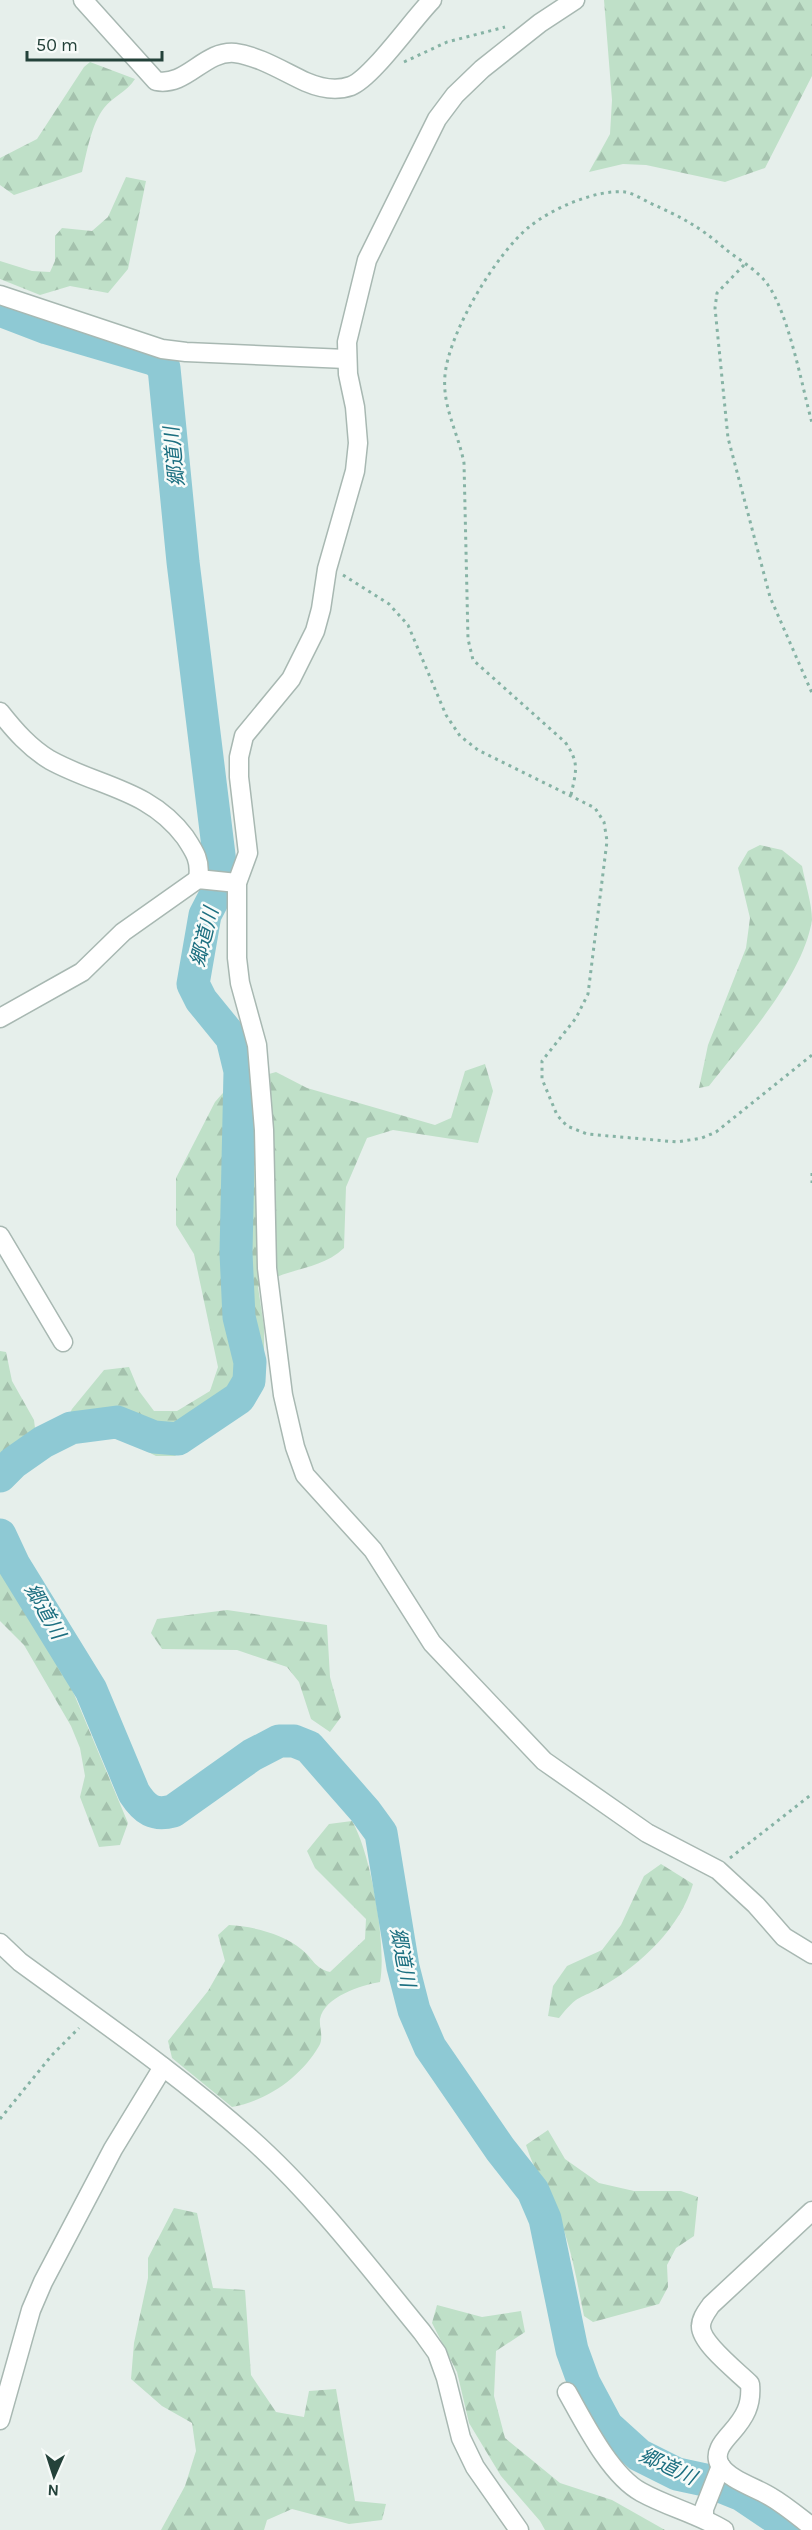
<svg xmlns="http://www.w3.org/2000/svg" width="812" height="2530" viewBox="0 0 812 2530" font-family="Karla,'Noto Sans JP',sans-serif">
<defs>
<pattern id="forest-firs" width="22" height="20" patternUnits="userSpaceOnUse" patternTransform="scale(1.5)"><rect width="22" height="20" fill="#bfe0c8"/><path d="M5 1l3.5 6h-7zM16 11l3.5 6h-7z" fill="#a4c1ad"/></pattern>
</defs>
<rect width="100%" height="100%" fill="#e6efeb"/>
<g fill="url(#forest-firs)">
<path d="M604,0h208v76l-47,92 -40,14 -79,-17 -23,-1 -34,8 21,-38 2,-34z"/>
<path d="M90,62l45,17c-8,13 -23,18 -31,29 -13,17 -17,44 -22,64l-68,23 -14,-10v-27l37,-19 47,-72z"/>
<path d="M126,177l20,4 -18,88 -20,24 -38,-7 -30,9 -40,-16v-18l32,10 18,1 5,-11v-25l7,-8 30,3 16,-14z"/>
<path d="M760,845l22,5 20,16c3,16 10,38 10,54 -9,57 -68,121 -103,166l-10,2 9,-43 38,-97 4,-30 -12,-50 10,-17z"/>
<path d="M485,1064l8,27 -15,52 -85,-13 -26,8 -21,49 -2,61c-26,24 -56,18 -86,39l6,40v36l-23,46 -66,47h-19l-33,-17 -22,-6 -18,5 -17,-17 6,-12 32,-39 25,-3 10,24 15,20h23l33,-20 8,-24 -24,-113 -18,-29v-47l39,-76 15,-17 46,-13 31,16 128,37 16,-7 14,-47z"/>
<path d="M0,1351l6,1 6,29 22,39 2,16 -36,21z"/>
<path d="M0,1567l44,65 30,62 54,129 -8,22 -21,2 -19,-50 5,-21 -5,-28 -9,-22 -47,-81 -24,-24z"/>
<path d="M227,1610l100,15 3,52 11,40 -11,15 -19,-13 -12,-37 -12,-15 -50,-17 -75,-1 -11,-16 6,-14z"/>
<path d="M352,1821c19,32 35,125 28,161 -19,3 -56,15 -60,37 -1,8 4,19 -1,27 -18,31 -52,55 -87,61l-60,-49 -4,-17 40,-50 17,-30 -7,-26 11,-10c22,1 55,9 72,24 12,9 13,19 29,23l35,-33 1,-20 -51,-51 -8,-17 22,-27z"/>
<path d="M661,1864l32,20c-12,42 -52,81 -90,102 -24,14 -24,7 -44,32l-11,-2 5,-30 14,-20 35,-16 19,-25 23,-49z"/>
<path d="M548,2130l17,29 34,24 35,8h47l17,6 -4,39 -18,12 -9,17 1,22 -9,17 -66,18 -9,-6c-7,-34 -12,-66 -25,-99 -9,-25 -25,-45 -33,-72z"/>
<path d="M174,2208l23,5 16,75 32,2 6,85 25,37 28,5 5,-26 27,-2 19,112 31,3 -4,16 -33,4 -57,-15 -25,11 -3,10h-103l24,-44 11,-35 -4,-28 -30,-17 -31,-27 3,-36 14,-65v-20z"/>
<path d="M437,2305l45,12 39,-6 4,21 -29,19 -2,45 11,42 55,45 52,17 53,30h-120l-5,-9 -39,-45 -32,-53 -12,-51 -25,-49z"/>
</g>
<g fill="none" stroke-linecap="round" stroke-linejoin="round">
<g stroke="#8ec9d4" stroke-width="33">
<path d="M0,310l47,18 109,32 8,8 19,194 37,301 -1,25 -14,27 -12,69 8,16 31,38 8,33 -4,182 3,64 11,45 -1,19 -10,17 -61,41 -24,-2 -37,-15 -46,6 -28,14 -30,21 -13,13"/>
<path d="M0,1535l14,30 77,125 43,103c11,17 20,23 39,18l79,-56 27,-14h15l15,6 56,64 16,22 22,134 11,43 16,37 70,102 33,42 12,28 27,131 12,33 23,43 32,29 38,19 28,6 37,15 52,35"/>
</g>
<defs>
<g id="minor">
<path d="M83,0l73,81c31,6 48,-31 79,-28 24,3 49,19 71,29 14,6 31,9 45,4 21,-8 62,-67 81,-86"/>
<path d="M575,0l-35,23 -58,46 -27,26 -18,24 -70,141 -20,82 1,32 7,33 3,36 -3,28 -28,98 -6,40 -6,22 -24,48 -47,57 -5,21v20l9,76 -11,30v75l3,25 17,62 7,85 3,138 16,127 12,52 10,28 68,75 59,93 112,118 103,72 71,37 38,35 28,32 28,17"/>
<path d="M0,295l162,54 24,3 160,7"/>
<path d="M0,712c15,19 30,36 50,48 49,27 99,29 135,77 10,15 16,24 13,42"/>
<path d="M0,1018l82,-46 41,-40 75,-53 39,4"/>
<path d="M0,1236l63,106"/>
<path d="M812,2211l-101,94c-4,6 -10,13 -10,21 -1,17 37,46 49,58 2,21 -5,33 -19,49 -8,9 -18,20 -11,32 9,15 37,23 51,32 14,8 28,20 41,30"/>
<path d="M567,2392c17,30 43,83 74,100 27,15 57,22 83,38"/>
<path d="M0,2420l31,-110 12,-28 70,-133 50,-82"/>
<path d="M704,2518v-9l17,-43"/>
</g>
<path id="tertiary" d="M0,1943l20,19c78,57 158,112 230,176 64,57 118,128 172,194l15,21 9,25 15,60 14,29 44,63"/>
</defs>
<use href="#minor" stroke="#a8b8b2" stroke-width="21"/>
<use href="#tertiary" stroke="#a8b8b2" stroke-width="21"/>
<g stroke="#86b3a5" stroke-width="3" stroke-dasharray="3 4.5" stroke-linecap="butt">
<path d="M404,62l43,-20 58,-15"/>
<path d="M744,265l-27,28 -2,15 13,130 13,49 29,110 42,96"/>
<path d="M343,575l46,29 19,21 38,90 14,21 18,14 117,58 9,14 3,19 -19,153 -12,24 -34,43v18l15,36 10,11 20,8 90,8 25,-4 14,-6 96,-77"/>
<path d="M571,795c5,-24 9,-32 -6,-53l-92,-82 -5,-21 -4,-176c-6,-31 -22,-56 -19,-88 4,-43 51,-121 84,-148 22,-18 67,-38 96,-35 8,1 17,7 25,11 31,14 47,22 73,44 14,12 35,23 45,38 21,30 34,101 44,138"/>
<path d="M812,1173v10"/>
<path d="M730,1858l82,-64"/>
<path d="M0,2119l52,-64 27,-27"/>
</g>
<use href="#minor" stroke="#fff" stroke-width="18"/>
<use href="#tertiary" stroke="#fff" stroke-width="18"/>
</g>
<g text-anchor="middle" stroke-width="5" stroke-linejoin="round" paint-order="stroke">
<g font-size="20" font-style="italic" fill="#1c6f80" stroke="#f7fbf9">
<text transform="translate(174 457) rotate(-96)" y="7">郷道川</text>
<text transform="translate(204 937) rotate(-76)" y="7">郷道川</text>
<text transform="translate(45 1611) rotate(60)" y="7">郷道川</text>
<text transform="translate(403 1957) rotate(79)" y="7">郷道川</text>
<text transform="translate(668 2466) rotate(25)" y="7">郷道川</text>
</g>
</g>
<g transform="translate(54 2476) rotate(183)" stroke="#f7fbf9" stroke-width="4.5" paint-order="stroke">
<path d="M0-4.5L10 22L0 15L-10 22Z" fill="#24423a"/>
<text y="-9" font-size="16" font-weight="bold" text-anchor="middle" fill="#24423a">N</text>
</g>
<path d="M27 51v9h135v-9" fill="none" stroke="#24423a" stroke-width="3"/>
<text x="36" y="51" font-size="18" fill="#24423a" stroke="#f7fbf9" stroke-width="4.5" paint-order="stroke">50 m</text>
</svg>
